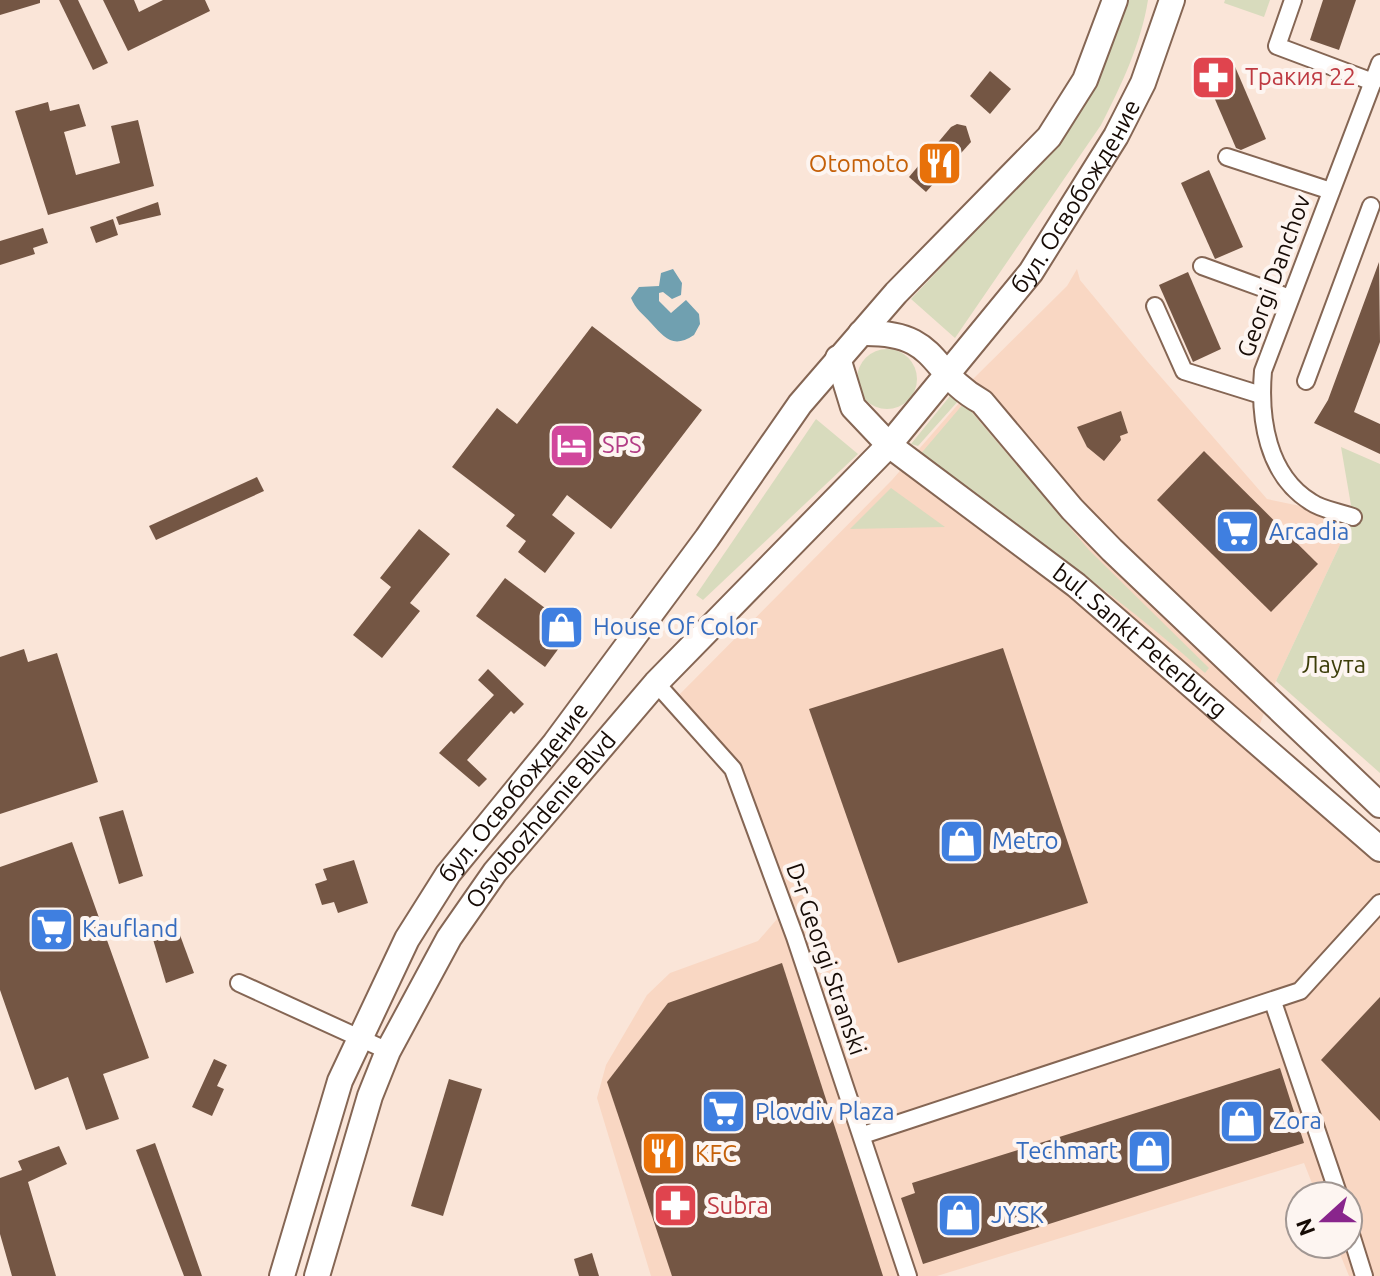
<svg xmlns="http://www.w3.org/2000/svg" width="1380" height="1276" viewBox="0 0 1380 1276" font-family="Ubuntu,sans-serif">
<rect width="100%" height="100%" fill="#fae5d8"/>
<path fill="#f9d7c3" d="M1077,269l3,11 67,81 120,138 86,18 -77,164 -27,72 131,111v412h-31l-13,-32h12v-48h-31l-13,-33 -367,113h-286l-54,-178 9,-33 41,-70 23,-22 88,-32 26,-30 -51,-142 -60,-68 219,-221 75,-86v-9l100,-99z"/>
<g fill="#d8dbbd">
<path d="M1127,0h21c-7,44 -27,86 -47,125l-146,213 -44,-39 146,-154 32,-47z"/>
<path d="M1225,0h45l-6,17 -40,-14z"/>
<circle cx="887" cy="379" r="30"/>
<path d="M950,396l9,4 -41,46 -7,-2z"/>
<path d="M964,403l125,147 120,118 -4,5c-90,-80 -188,-148 -287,-216z"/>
<path d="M816,419l42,35 -155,146 -7,-5z"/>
<path d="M1341,447l39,17v309l-104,-92 77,-164z"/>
<path d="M891,488l54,39 -95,2z"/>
</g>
<path fill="#70a0b0" d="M673,269l9,14 -1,12 -9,4 -9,-7 -4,1v8l12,12 15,-13 13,14 1,10 -6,11c-21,14 -29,3 -43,-12 -9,-10 -15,-13 -20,-25l8,-11 20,-1 2,-13z"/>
<g fill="#745644">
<path d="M0,0h40v3l-40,12z"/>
<path d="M59,0h19l30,63 -15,7z"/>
<path d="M103,0h31l5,12 24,-12h42l5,11 -82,40z"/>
<path d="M1323,0h33l-17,50 -29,-10z"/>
<path d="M1233,62l33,77 -25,11 -5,-2 -32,-74z"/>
<path d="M990,71l21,18 -21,25 -20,-18z"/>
<path d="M48,102l2,9 29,-7 7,22 -22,6 12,43 44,-12 -9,-37 27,-6 16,66 -106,29 -33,-104z"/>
<path d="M957,124l9,2 5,16 -45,50 -17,-15 42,-50z"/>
<path d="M1209,170l34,77 -28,12 -34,-76z"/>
<path d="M158,202l3,13 -42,10 -3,-8z"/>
<path d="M113,219l5,16 -22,8 -6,-16z"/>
<path d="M43,228l5,15 -15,5 2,6 -35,11v-24z"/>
<path d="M1379,262l1,80 -26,70 26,12v30l-66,-31 14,-23z"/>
<path d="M1188,272l33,77 -28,13 -34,-77z"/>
<path d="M592,326l110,84 -91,119 -44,-34 -15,20 23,18 -30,40 -27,-21 8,-11 -20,-15 9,-11 -63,-48 45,-59 20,16z"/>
<path d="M1121,411l7,22 -8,3 1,4 -17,21 -17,-14 -10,-20z"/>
<path d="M1204,451l114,113 -47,48 -114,-112z"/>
<path d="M257,477l7,14 -108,49 -7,-14z"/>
<path d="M419,529l31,25 -40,49 10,8 -38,47 -29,-23 38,-48 -11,-9z"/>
<path d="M505,578l68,51 -28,38 -69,-51z"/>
<path d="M1003,648l85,255 -190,60 -89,-254z"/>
<path d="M24,649l4,13 29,-9 41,129 -98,32v-157z"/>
<path d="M488,669l36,35 -10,10 -3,-3 -44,49 20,19 -8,8 -40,-34 55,-58 -16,-15z"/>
<path d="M123,810l20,66 -24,8 -20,-67z"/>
<path d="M72,842l77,216 -46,16 16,45 -33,11 -18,-53 -33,13 -35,-100v-123z"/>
<path d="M354,860l14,43 -30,10 -4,-11 -12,3 -7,-21 12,-4 -4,-11z"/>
<path d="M177,927l17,46 -28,10 -14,-47z"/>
<path d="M782,963l101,313h-211l-65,-194 61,-79z"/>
<path d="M1380,997v124l-59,-61z"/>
<path d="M214,1059l13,6 -10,21 7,3 -12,27 -20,-9z"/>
<path d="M1280,1068l24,75 -381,121 -22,-66 14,-5 -3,-10z"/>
<path d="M449,1079l33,10 -39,127 -32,-10z"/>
<path d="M155,1143l26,73 21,60h-18l-48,-126z"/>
<path d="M59,1146l8,18 -39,18 28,94h-44l-12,-42v-56l22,-8 -4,-9z"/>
<path d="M592,1253l7,23h-20l-5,-17z"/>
</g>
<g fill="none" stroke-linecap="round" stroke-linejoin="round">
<defs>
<g id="street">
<path d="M1293,0l-16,46 96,36"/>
<path d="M1227,157l104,34"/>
<path d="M1202,266l88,32"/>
<path d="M1155,306l29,65 77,24"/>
<path d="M1306,381l65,-175"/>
<path d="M1353,517c-13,-5 -31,-7 -42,-15 -44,-27 -52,-84 -48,-131l117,-308"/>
<path d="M656,683l77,86 62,168 113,339"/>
<path d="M239,983l149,68"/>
<path d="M1273,1002l66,194"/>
<path d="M863,1135l437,-144 80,-88"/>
<path d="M1348,1225l16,51"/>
</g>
<g id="primary">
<path d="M861,333c80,-2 66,39 121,69l90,107 40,41 268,255"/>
<path id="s1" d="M838,358l15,49 36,38 187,140 304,264"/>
<path id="s2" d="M282,1276l58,-195 67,-142 41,-65 107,-131 152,-205 93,-134 96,-111 153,-156 36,-57 30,-80"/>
<path id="s3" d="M317,1276l53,-180 18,-45 61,-113 46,-66 161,-189 233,-238 142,-173 85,-136 27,-53 29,-83"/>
</g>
</defs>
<use href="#street" stroke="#856654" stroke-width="20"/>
<use href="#primary" stroke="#856654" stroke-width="28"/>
<use href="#street" stroke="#fff" stroke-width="16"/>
<use href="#primary" stroke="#fff" stroke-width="24"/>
</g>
<defs>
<symbol id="pharmacy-square" viewBox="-11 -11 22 22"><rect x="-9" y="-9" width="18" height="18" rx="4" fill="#e0444e" stroke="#fdf5f1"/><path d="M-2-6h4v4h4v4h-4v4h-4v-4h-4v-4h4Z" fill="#fff"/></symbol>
<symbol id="restaurant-square" viewBox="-11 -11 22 22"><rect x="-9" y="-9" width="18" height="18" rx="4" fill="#e8710a" stroke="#fdf5f1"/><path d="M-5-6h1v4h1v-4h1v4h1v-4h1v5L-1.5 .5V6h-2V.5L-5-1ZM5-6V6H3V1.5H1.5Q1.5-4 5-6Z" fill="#fff"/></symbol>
<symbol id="hotel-square" viewBox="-11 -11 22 22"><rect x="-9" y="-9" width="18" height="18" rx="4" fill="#d1479c" stroke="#fdf5f1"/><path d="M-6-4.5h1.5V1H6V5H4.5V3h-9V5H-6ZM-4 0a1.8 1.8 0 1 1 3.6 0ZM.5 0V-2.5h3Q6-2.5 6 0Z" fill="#fff"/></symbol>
<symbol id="supermarket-square" viewBox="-11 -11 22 22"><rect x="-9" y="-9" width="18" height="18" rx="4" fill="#3f7fe0" stroke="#fdf5f1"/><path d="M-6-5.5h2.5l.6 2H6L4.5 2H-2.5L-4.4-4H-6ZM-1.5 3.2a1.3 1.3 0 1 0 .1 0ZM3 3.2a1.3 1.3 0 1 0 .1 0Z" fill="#fff"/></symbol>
<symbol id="shop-square" viewBox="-11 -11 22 22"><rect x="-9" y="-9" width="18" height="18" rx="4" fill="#3f7fe0" stroke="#fdf5f1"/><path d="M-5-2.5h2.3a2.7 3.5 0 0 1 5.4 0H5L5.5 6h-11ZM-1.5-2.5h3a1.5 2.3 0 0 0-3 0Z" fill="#fff"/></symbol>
</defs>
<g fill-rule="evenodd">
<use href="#pharmacy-square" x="1188" y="52" width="51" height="51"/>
<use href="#restaurant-square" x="914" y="138" width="51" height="51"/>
<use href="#hotel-square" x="546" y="420" width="51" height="51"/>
<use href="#supermarket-square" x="1212" y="506" width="51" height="51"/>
<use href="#shop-square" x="536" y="602" width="51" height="51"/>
<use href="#shop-square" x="936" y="816" width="51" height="51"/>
<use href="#supermarket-square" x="26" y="904" width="51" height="51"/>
<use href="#supermarket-square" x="698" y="1086" width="51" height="51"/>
<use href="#shop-square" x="1216" y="1096" width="51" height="51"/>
<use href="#shop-square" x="1124" y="1126" width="51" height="51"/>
<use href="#restaurant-square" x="638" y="1128" width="51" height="51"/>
<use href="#pharmacy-square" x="650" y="1180" width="51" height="51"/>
<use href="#shop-square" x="934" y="1190" width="51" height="51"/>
</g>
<g text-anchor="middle" stroke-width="8" stroke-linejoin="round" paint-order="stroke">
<g font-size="24" fill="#be3a42" stroke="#fdf5f1" text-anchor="start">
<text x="1245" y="85">Тракия 22</text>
<text x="707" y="1214">Subra</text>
</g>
<g font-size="24" fill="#c56008" stroke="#fdf5f1" text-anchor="end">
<text x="909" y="172">Otomoto</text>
<text x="695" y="1162" text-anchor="start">KFC</text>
</g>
<g font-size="24" fill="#160b05" stroke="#fdf5f1">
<text dy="8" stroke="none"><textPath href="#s3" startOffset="1338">бул. Освобождение</textPath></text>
<text transform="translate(1274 276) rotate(-70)" y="8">Georgi Danchov</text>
<text dy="8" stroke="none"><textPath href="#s1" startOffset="422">bul. Sankt Peterburg</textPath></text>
<text dy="8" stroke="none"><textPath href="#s2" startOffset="542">бул. Освобождение</textPath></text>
<text dy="8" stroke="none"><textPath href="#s3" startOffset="514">Osvobozhdenie Blvd</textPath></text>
<text transform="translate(826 959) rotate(71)" y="8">D-r Georgi Stranski</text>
</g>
<g font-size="24" fill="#b23c85" stroke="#fdf5f1" text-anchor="start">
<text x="602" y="453">SPS</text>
</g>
<g font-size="24" fill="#366cbe" stroke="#fdf5f1" text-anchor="start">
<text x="1269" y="540">Arcadia</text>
<text x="593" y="635">House Of Color</text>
<text x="992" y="849">Metro</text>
<text x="82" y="937">Kaufland</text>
<text x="755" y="1120">Plovdiv Plaza</text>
<text x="1273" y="1129">Zora</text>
<text x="1118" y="1159" text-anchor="end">Techmart</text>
<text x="991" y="1223">JYSK</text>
</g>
<g font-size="24" fill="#3c3d09" stroke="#fdf5f1">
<text x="1334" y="673">Лаута</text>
</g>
</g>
<g transform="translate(1324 1220) rotate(249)"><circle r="38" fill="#fdf5f1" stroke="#a19793" stroke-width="2"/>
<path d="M0-6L14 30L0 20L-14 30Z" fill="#89258c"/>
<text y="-12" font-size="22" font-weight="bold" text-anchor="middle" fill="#160b05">N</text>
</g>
</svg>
